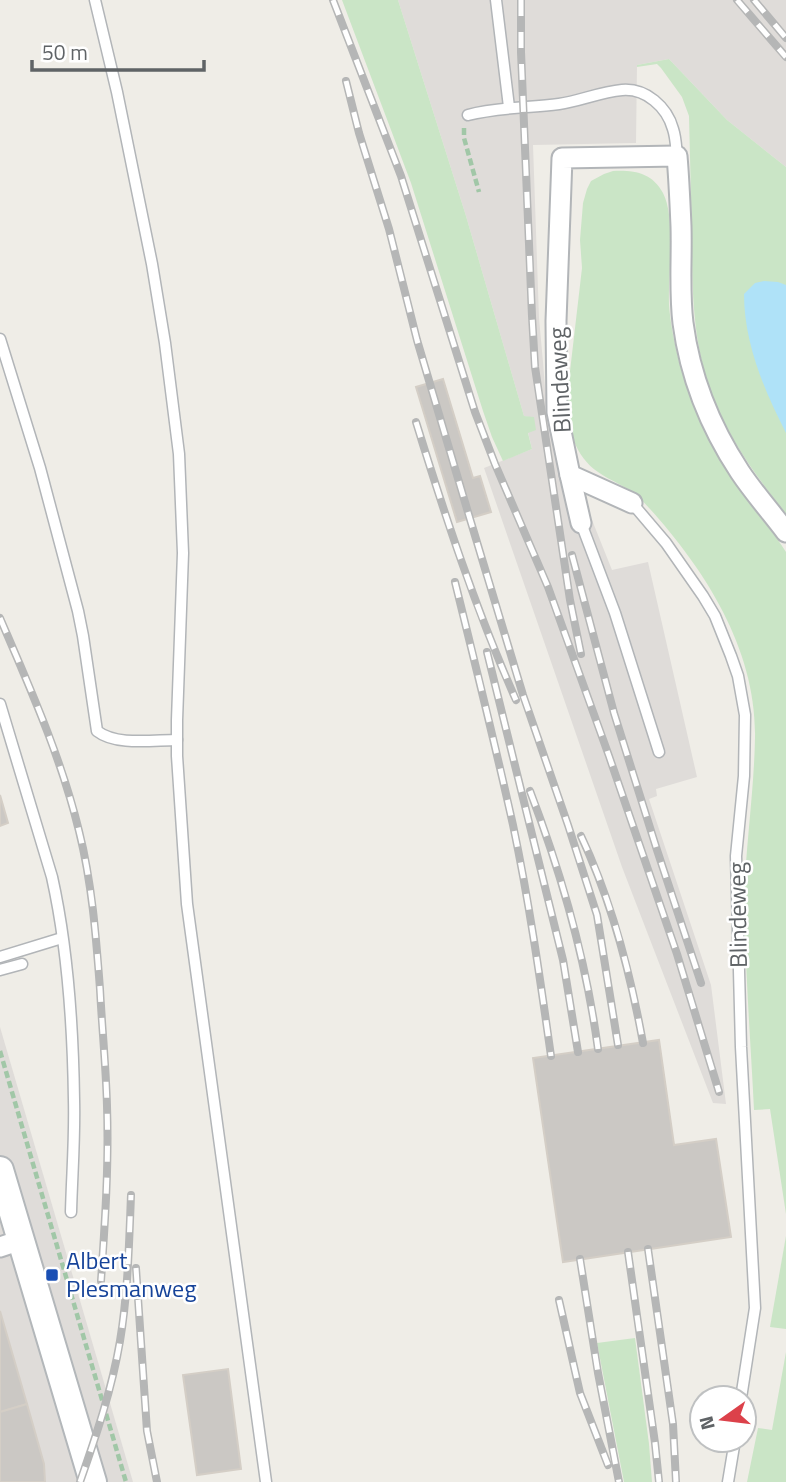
<svg xmlns="http://www.w3.org/2000/svg" width="786" height="1482" viewBox="0 0 786 1482" font-family="'Titillium Web',sans-serif">
<rect width="100%" height="100%" fill="#efede7"/>
<g fill="#dfdcd9">
<path d="M398,0h388v167l-59,-47 -58,-61 -32,6 -1,78 -103,2 6,173 4,44 3,39 13,75 12,49 21,-5 20,50 36,-8 49,215 -41,12 1,7 -8,3 62,186 15,119 -13,-1 -91,-236 -138,-399 48,-19 -4,-17 6,-14 -10,-2 -58,-200z"/>
<path d="M0,1027l103,352 30,103h-133z"/>
</g>
<g fill="#cae5c6">
<path d="M342,0h56l68,216 58,200 10,1 2,13 -8,3 4,16 -29,12 -11,-24 -9,-26 -72,-228z"/>
<path d="M669,59l58,61 59,47v347c-30,-38 -58,-76 -75,-122 -18,-49 -19,-101 -19,-153 -1,-41 -2,-82 -3,-123l-7,-19 -21,-29 -4,-4 -20,3v-2z"/>
<path d="M613,171c22,-1 39,2 50,22 13,25 5,82 6,111 1,19 6,40 10,58 14,51 38,96 68,138 13,18 28,34 39,52v662l-16,-105 -16,1c-2,-42 -5,-85 -7,-127 -1,-29 -4,-57 -3,-85 2,-54 10,-107 11,-160 2,-93 -56,-178 -118,-243 -12,-9 -26,-14 -39,-23 -24,-16 -32,-47 -31,-75l15,-129 -2,-28 3,-37 4,-14 4,-8 13,-7z"/>
<path d="M786,1236v93l-16,-2z"/>
<path d="M635,1338l14,106 3,38h-28l-27,-139z"/>
<path d="M786,1352v130h-39l11,-54 14,2z"/>
</g>
<path fill="#afe2f8" d="M764,281l14,1 8,3v148c-22,-43 -42,-90 -42,-139l11,-11z"/>
<g fill="#cbc8c4" stroke="#d4cec6" stroke-width="2">
<path d="M443,379l30,99 7,-2 11,36 -34,10 -41,-135z"/>
<path d="M0,795l8,28 -8,3z"/>
<path d="M659,1040l15,105 42,-6 15,98 -168,25 -30,-204z"/>
<path d="M0,1311l27,93 -27,8z"/>
<path d="M228,1369l13,100 -44,6 -14,-100z"/>
<path d="M27,1404l17,60 1,18h-45v-70z"/>
</g>
<g fill="none" stroke-linecap="round" stroke-linejoin="round">
<defs>
<g id="lane">
<path d="M95,0l22,92 35,172 13,79 14,111 4,99 -6,167v36l10,148 79,578"/>
<path d="M496,0l13,107"/>
<path d="M468,115c30,-8 60,-7 91,-11 21,-3 41,-12 63,-14 24,-2 45,17 51,39 3,9 3,18 4,27"/>
<path d="M0,339l40,129 38,143 5,25 14,95c19,15 56,9 80,9"/>
<path d="M632,503l34,40 37,53 12,20 16,40 7,20 7,39 -1,61 -8,80 5,191 14,261 -14,90"/>
<path d="M581,523l34,90 44,139"/>
<path d="M0,704l52,173c16,72 21,148 22,223 1,37 -2,74 -3,112"/>
<path d="M0,957l62,-19"/>
<path d="M0,970l22,-6"/>
<path d="M728,1482l7,-42"/>
</g>
<g id="street">
<path d="M570,475l11,48"/>
<path d="M632,503l-62,-28 -13,-63 -1,-91 6,-163 115,-2c2,23 3,47 4,70 1,32 -2,65 2,97 7,53 28,105 57,149 14,21 31,40 46,60"/>
<path d="M0,1247l21,-7"/>
</g>
<path id="secondary" d="M0,1170l93,312"/>
</defs>
<use href="#lane" stroke="#b2b5b8" stroke-width="13"/>
<use href="#street" stroke="#b2b5b8" stroke-width="23"/>
<use href="#secondary" stroke="#b3b7ba" stroke-width="30"/>
<g stroke="#a1c7a7" stroke-width="4.5" stroke-dasharray="7 3.5" stroke-linecap="butt">
<path d="M464,128v10l15,54"/>
<path d="M0,1051l126,431"/>
</g>
<use href="#lane" stroke="#fff" stroke-width="10"/>
<use href="#street" stroke="#fff" stroke-width="19"/>
<use href="#secondary" stroke="#fff" stroke-width="26"/>
<defs>
<g id="rail">
<path d="M333,0l68,176 74,236 20,52 53,123 61,169 68,198 42,138"/>
<path d="M521,0v52l11,264 3,51 35,233 11,54"/>
<path d="M737,0l49,57"/>
<path d="M754,0l32,38"/>
<path d="M346,81l13,52 30,96 28,111 53,179 53,176 45,130 29,90 21,130"/>
<path d="M416,422c29,94 60,188 100,278"/>
<path d="M572,555l42,158 43,137 44,133"/>
<path d="M455,582c20,81 40,162 58,243 16,76 27,153 38,231"/>
<path d="M0,618c30,70 61,139 79,213 13,52 17,105 21,158 2,39 6,78 7,117 2,58 -2,116 -6,175"/>
<path d="M487,652l76,308 15,92"/>
<path d="M530,791c32,84 56,169 68,258"/>
<path d="M581,836c31,66 49,135 62,207"/>
<path d="M648,1249l25,175 3,58"/>
<path d="M628,1252l27,191 4,39"/>
<path d="M580,1259l18,114 21,109"/>
<path d="M136,1268l11,163 10,51"/>
<path d="M559,1300l21,93 28,72"/>
<path d="M80,1482c16,-46 32,-93 40,-141 8,-48 9,-97 11,-146"/>
</g>
</defs>
<use href="#rail" stroke="#b5b6b6" stroke-width="8"/>
<use href="#rail" stroke="#fff" stroke-width="5" stroke-dasharray="16" stroke-linecap="butt"/>
</g>
<rect fill="#1a4fb4" stroke="#fff" stroke-width="2.5" x="45" y="1268" width="14" height="14" rx="3.5"/>
<g text-anchor="middle" stroke-width="5" stroke-linejoin="round" paint-order="stroke">
<g font-size="24" fill="#5f6366" stroke="#fff">
<text transform="translate(560 380) rotate(-93)" y="8">Blindeweg</text>
<text transform="translate(738 915) rotate(-91)" y="8">Blindeweg</text>
</g>
<g font-size="24" fill="#164399" stroke="#fff" text-anchor="start">
<text x="66" y="1269">Albert<tspan x="66" dy="28">Plesmanweg</tspan></text>
</g>
</g>
<g transform="translate(723 1419) rotate(256)"><circle r="33" fill="#ffffff" stroke="#bfc1c2" stroke-width="2"/>
<path d="M0-5L12 26L0 18L-12 26Z" fill="#dc414a"/>
<text y="-10" font-size="19" font-weight="bold" text-anchor="middle" fill="#5f6366">N</text>
</g>
<path d="M32 60v10h172v-10" fill="none" stroke="#5f6366" stroke-width="3.5"/>
<text x="42" y="60" font-size="21" fill="#5f6366" stroke="#ffffff" stroke-width="5" paint-order="stroke">50 m</text>
</svg>
